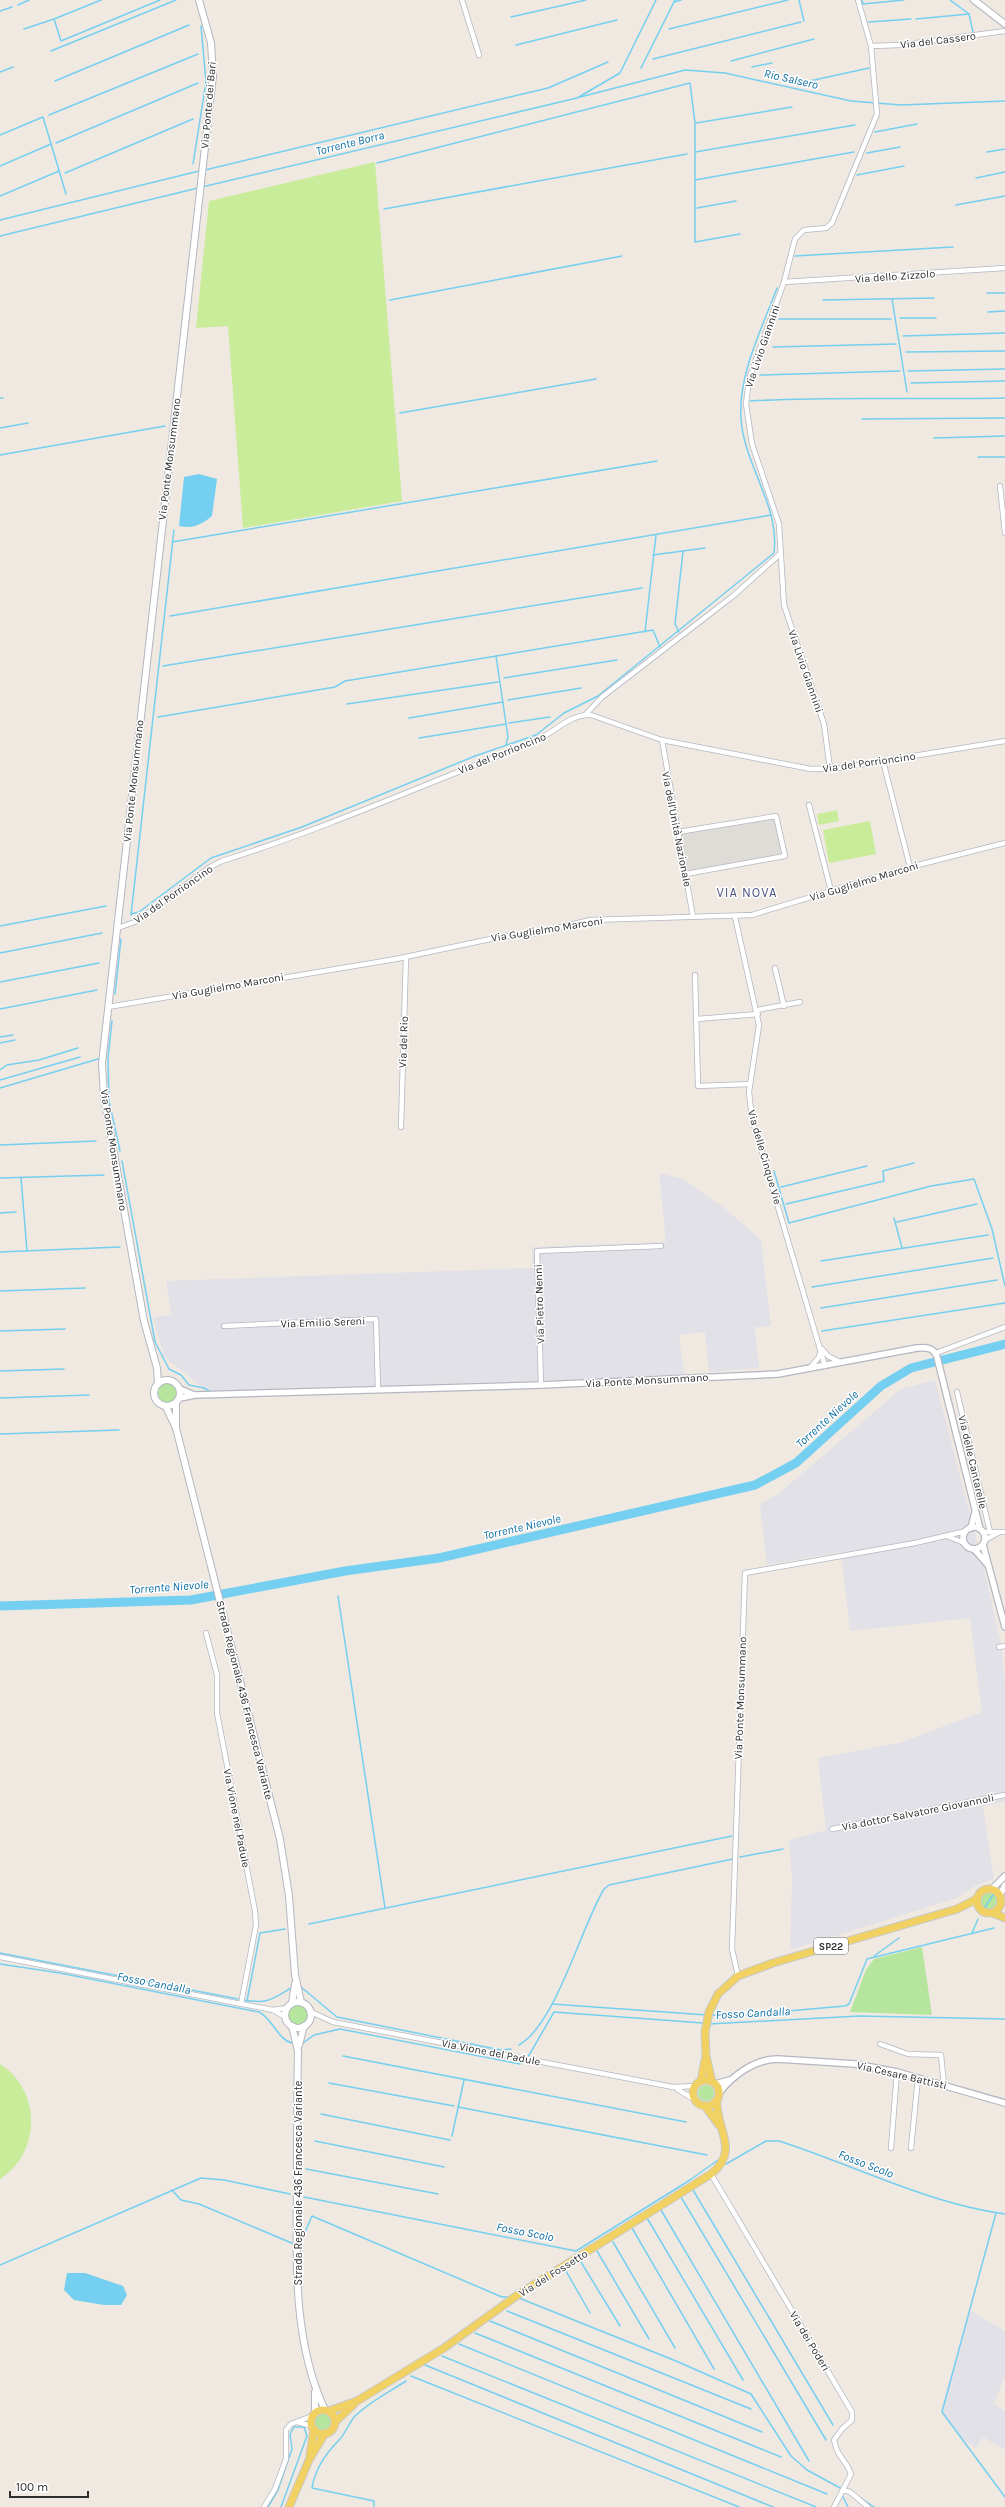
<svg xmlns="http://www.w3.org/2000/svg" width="1005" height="2507" viewBox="0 0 1005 2507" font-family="Karla,sans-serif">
<rect width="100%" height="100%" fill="#efe9e1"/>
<g fill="#e3e1e8">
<path d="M659,1173l24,6 40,28 38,33 10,86 -16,1 4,41 -50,4 -4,-40 -26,3 6,48 -22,1 -17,-6 -289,8 -148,7 -45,-37 -11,-38 18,-4 -5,-33 366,-13v-21l134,-5z"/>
<path d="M935,1380l48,185 19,83 3,40v113l-22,6 11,72 -17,6 -20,13 -167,52 2,-71 -3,-39 37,-10 -8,-72 81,-15 83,-31 -12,-94 -120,13 -9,-79 -74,13 -7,-61 18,-10 123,-105z"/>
<path d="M969,2310l36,21v45l-11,28 11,7v39l-22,-13 -7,11 -14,-9 -21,-28z"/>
</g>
<g fill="#b6e59e">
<circle cx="168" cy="1393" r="10"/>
<circle cx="989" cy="1901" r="8"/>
<path d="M922,1947l10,68 -82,-3 16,-42 8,-11z"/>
<circle cx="298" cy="2015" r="10"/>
<circle cx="706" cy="2093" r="8"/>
<circle cx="323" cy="2422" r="9"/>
</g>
<g fill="#c9ec9a">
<path d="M375,162l27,339 -159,27 -15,-202 -32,2 13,-127z"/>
<path d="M837,810l2,11 -20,4 -2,-11z"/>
<path d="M870,821l6,33 -47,9 -6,-33z"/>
<path d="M0,2064c41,26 42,88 0,115z"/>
</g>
<path fill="#dfdcd8" d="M776,816l9,40 -99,18 -8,-42z"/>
<g fill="#75cff0">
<path d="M199,474l18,5 -5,37c-11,9 -19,13 -33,10l5,-49z"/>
<path d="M67,2273h18l38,13 4,9 -6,10h-17l-30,-5 -10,-10z"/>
</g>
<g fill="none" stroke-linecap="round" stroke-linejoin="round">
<g stroke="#75cff0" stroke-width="1.5">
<path d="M799,0l5,21"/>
<path d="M862,0l1,4 41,-4"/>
<path d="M950,0l19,14 4,18"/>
<path d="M674,2l7,-2"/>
<path d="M18,5l11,-5"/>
<path d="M0,11l12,-4"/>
<path d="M511,17l75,-17"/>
<path d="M54,19l47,-19"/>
<path d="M916,19l53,-5"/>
<path d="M869,22l42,-3"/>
<path d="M24,29l30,-10 7,22 99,-41"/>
<path d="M669,29l119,-29"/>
<path d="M516,45l101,-25"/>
<path d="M51,51l125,-51"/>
<path d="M653,59l148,-37"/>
<path d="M731,61l83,-22"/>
<path d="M752,67l20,-4"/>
<path d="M641,68l34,-68"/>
<path d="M0,72l13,-5"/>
<path d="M55,81l134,-56"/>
<path d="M805,82l64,-14"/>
<path d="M580,97l105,-27 40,3 126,28 50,4 104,-4"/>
<path d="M49,115l149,-61"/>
<path d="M696,123l96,-16"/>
<path d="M875,132l42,-8"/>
<path d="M0,135l43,-18 23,77"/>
<path d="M56,143l142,-60"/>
<path d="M695,152l160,-27"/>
<path d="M987,152l18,-3"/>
<path d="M867,153l33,-6"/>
<path d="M377,163l313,-80 5,40v119l45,-8"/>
<path d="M193,164l13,-82 -5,-56"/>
<path d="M0,166l51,-22"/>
<path d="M205,170l343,-82 60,-26"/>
<path d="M65,173l128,-54"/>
<path d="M857,175l47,-9"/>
<path d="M976,178l29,-6"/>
<path d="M695,180l159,-28"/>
<path d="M202,187l375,-89 43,-25 36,-73"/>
<path d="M0,196l59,-25"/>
<path d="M956,205l49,-9"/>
<path d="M697,208l39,-7"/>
<path d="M384,209l303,-55"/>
<path d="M0,220l199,-49"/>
<path d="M0,236l198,-48"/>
<path d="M795,256l158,-9"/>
<path d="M987,293h18"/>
<path d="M892,299l15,93"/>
<path d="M390,300l232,-44"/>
<path d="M823,300l111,-2"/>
<path d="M988,312l17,-1"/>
<path d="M900,318h36"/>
<path d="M779,319h112"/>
<path d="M903,336l102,-3"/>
<path d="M773,347l123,-3"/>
<path d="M906,352l99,-1"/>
<path d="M908,371l97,-2"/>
<path d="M760,375l140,-4"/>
<path d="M911,383l94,-2"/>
<path d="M0,398h3"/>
<path d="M750,401c85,-5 170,-1 255,-3"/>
<path d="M400,413l196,-34"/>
<path d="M862,419l143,-1"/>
<path d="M0,428l28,-5"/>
<path d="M934,438l71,-2"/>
<path d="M0,455l165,-29"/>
<path d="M978,457h27"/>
<path d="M172,542l485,-81"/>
<path d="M653,555l52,-7"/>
<path d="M170,616l601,-101"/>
<path d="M645,632l11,-97"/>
<path d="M679,632l-4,-8 8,-73"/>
<path d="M496,656l12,81 -2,8"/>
<path d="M163,666l479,-78"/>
<path d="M504,678l113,-18"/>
<path d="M508,700l73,-12"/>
<path d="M347,704l151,-22"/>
<path d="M158,717l177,-30 10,-6 308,-51 7,17"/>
<path d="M409,718l94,-16"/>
<path d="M509,723l41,-6"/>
<path d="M419,738l87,-14"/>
<path d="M131,914l8,-2 72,-54 91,-31 173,-71 61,-21 28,-22 34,-17 176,-143c6,-47 -30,-88 -33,-134 -3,-45 21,-90 36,-131"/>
<path d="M131,915l43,-385"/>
<path d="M0,926l106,-20"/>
<path d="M0,953l102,-20"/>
<path d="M0,982l99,-19"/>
<path d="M115,994l6,-55"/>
<path d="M0,1009l97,-19"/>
<path d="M112,1021l-4,37 1,43 11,50"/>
<path d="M0,1037l13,-2"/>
<path d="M0,1043l15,-3"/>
<path d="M0,1070l7,-5 32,-5 39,-12"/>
<path d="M0,1080l80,-23"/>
<path d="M0,1088l98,-29"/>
<path d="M0,1145l96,-4"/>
<path d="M122,1161l33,181 14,27 12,6 8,10 15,3 5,3"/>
<path d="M774,1171l15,52 142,-37 43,-7 18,50 13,57"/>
<path d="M0,1178l104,-3"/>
<path d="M21,1178l6,73"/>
<path d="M781,1187l86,-21"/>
<path d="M786,1204l98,-23 -1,-10 31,-8"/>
<path d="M0,1213l16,-1"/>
<path d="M894,1218l8,30"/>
<path d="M897,1222l80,-18"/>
<path d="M0,1252l120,-5"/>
<path d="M821,1261l167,-26"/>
<path d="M812,1287l181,-29"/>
<path d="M0,1291l85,-3"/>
<path d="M821,1308l176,-28"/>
<path d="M0,1331l65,-2"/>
<path d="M822,1331l183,-28"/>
<path d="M0,1371l64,-2"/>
<path d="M0,1398l89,-3"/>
<path d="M0,1434l119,-4"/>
<path d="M338,1596l47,312"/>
<path d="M740,1857l43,-8"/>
<path d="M985,1907l8,-12"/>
<path d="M309,1924l423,-88"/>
<path d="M972,1933l6,-14"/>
<path d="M0,1953l238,46"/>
<path d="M874,1956l25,-18"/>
<path d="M0,1964l60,9 199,39c13,6 19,28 33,31"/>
<path d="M301,1987l36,30 164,33 10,-1"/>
<path d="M243,2000c25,4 28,0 48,-12"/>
<path d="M247,2001l13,-68 25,-4"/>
<path d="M552,2004l155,11"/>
<path d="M711,2015l21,1 113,-10 4,-2 18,-45 127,-31"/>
<path d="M709,2024l150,-8 146,3"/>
<path d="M303,2043l11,-8 26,-6 180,35 4,-2"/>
<path d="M519,2045c37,-21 62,-118 85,-156l5,-4 124,-26"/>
<path d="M343,2056l343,66"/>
<path d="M528,2057l26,-45 149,11"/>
<path d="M329,2083l125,23"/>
<path d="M458,2107l249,48"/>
<path d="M321,2114l129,26"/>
<path d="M452,2136l12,-56"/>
<path d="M315,2141l129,26"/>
<path d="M726,2164l40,-23h13c75,24 147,62 226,73"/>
<path d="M306,2169l132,25"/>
<path d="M172,2190l9,10 18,4 95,40"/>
<path d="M693,2190l140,235"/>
<path d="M304,2197l272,54 114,-71 28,-20"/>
<path d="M681,2197l145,243"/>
<path d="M661,2210l148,251"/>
<path d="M996,2213l-54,199 63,85"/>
<path d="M647,2218l96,162"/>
<path d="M632,2228l82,141"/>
<path d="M613,2242l62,106"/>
<path d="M299,2246l13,-30 190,81h7"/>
<path d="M597,2251l52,88"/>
<path d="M581,2262l39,64"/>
<path d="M0,2265l201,-87 23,2 66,14"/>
<path d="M566,2271l24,42"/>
<path d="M519,2298l157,63 75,33 40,62 16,14 35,19"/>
<path d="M507,2311l244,98"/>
<path d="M490,2321l272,111"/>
<path d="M475,2333l306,124"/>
<path d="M459,2344l368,150"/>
<path d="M442,2356l374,151"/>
<path d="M425,2365l348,142"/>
<path d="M411,2376l328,131"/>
<path d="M842,2495l6,12"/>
<path d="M859,2497l15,10"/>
<path d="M268,2507l10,-17 14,-41 -2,-15 4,-7h10l3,9 -26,71"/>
<path d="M374,2507v-6l-62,-13c3,-20 14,-35 28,-49 6,-7 9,-16 15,-23 14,-14 34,-24 51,-35"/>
</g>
<path stroke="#75cff0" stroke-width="9" d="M0,1606l191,-6 154,-29 94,-13 316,-73 41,-22 85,-77 30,-18 94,-24"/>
<defs>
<g id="minor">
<path d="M462,0l17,55"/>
<path d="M871,46l30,-1 104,-14"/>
<path d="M784,282l221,-14"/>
<path d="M1000,486l5,47"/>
<path d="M586,714l16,-17 131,-101 47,-42"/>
<path d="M662,740l31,177"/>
<path d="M883,761l27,106"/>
<path d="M830,769l-6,-45 -40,-119 -5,-81 -27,-80 -6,-40 3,-25 35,-97 11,-43 9,-9 22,-2 6,-5 45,-109 -6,-68 -13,-46"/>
<path d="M809,805l22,86"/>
<path d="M678,832l98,-16 9,40 -99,18"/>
<path d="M735,917l24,108 -10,67 3,27 73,247"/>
<path d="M118,928l19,-7 73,-54 12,-6c105,-33 205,-78 307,-117 21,-7 40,-31 62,-29l71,25 149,29 29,-1 165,-27"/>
<path d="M775,968l9,38"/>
<path d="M695,975l3,111 52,-2"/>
<path d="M108,1007l288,-48 104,-22 33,-3 57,-14 162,-5 158,-48 95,-24"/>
<path d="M757,1010l43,-8"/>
<path d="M697,1019l61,-5"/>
<path d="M401,1127l5,-170"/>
<path d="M224,1326l152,-7 2,70"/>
<path d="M822,1349l6,7 12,6"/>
<path d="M936,1353l69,-26"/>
<path d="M810,1368l9,-11 2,-8"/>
<path d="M541,1385l-4,-134 124,-5"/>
<path d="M957,1392l33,140"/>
<path d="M983,1532h22"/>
<path d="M947,1536l17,7"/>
<path d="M985,1540l13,-7"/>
<path d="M206,1633l11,42v38l38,198 1,14 -15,79"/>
<path d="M999,1647l6,-1"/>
<path d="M832,1829l173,-34"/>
<path d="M0,1957l273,53 14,-2"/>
<path d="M738,1976l-6,-27 13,-376 170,-30 51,-12"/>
<path d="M273,2010l12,7"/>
<path d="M311,2012l22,10 340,65 22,-1"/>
<path d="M880,2044l28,10 33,1 3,30"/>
<path d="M677,2089l18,11"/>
<path d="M891,2148l6,-76"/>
<path d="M911,2148l7,-70"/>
<path d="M711,2174l141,238v8l-10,9 -8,11c4,20 12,18 17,34l-17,33"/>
<path d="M297,2422l15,4"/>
<path d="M843,2490l7,2 18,15"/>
<path d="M264,2507l11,-18 11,-30v-29l5,-6 21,-8"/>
</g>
<g id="tertiary">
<path d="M180,1389l14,6"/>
<path d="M180,1398l15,-3 346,-10 237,-11 139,-26c10,-1 17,0 20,9l43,172"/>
<circle cx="974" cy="1538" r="11"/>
<path d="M971,1528l4,-16"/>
<path d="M983,1545l22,82"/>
<path d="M974,1549l14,16"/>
<path d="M992,1889l13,-13"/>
<path d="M1000,1895l5,-10"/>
<path d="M715,2084l15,-4"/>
<path d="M719,2093c14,-18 36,-34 59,-34l77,5 42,8 108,31"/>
</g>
<g id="secondary">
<path d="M974,0l31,24"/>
<circle cx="167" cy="1393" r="13"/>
<path d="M158,1384l-1,-16 -13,-47 -40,-223 -2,-35 111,-987 -2,-33 -12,-43"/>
<path d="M176,1404v23"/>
<path d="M166,1407l10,21 104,411 9,57 6,79 6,27"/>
<circle cx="298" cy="2015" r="13"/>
<path d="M292,2003l3,-19"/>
<path d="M292,2026l6,25c-1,45 -1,91 -1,137 -1,72 -4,155 28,222"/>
<path d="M299,2045l5,-19"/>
<path d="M315,2392v21"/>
</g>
<g id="primary">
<circle cx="989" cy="1901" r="12"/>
<path d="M993,1913l12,5"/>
<circle cx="706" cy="2093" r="13"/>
<path d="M701,2081l4,-21"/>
<path d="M712,2082l-6,-26 -1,-24 4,-20 9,-18 20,-18 35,-13 184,-54 20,-10"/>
<path d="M705,2106l14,19"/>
<circle cx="323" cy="2422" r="12"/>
<path d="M329,2411l28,-10 87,-53 75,-54 192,-120c30,-24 4,-45 6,-74"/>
<path d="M335,2422l18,-17"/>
<path d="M310,2455l4,-25"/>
<path d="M289,2507l20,-47 16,-27"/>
</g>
</defs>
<use href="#minor" stroke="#b4b7c1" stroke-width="6"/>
<use href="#tertiary" stroke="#b4b7c1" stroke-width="8"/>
<use href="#secondary" stroke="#b4b7c1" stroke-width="8"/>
<use href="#primary" stroke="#c9c9c9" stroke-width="9"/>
<use href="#minor" stroke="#fff" stroke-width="4.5"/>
<use href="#tertiary" stroke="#fff" stroke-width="5.5"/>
<use href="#secondary" stroke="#fff" stroke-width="6"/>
<use href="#primary" stroke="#f2d163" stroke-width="7"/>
</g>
<g text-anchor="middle" stroke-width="3" stroke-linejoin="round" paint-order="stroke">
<rect fill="#fff" stroke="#6d6d6d" stroke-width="1" x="814" y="1938" width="34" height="16" rx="3"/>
<g font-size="10" font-weight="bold" fill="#2e2e2e">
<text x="831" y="1950">SP22</text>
</g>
<g font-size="11" fill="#2e2e2e" stroke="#fff">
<text transform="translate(938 40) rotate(-7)" y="4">Via del Cassero</text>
<text transform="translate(208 105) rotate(-85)" y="4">Via Ponte dei Bari</text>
<text transform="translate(895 276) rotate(-4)" y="4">Via dello Zizzolo</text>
<text transform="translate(762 346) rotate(-71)" y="4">Via Livio Giannini</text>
<text transform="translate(169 459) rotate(-83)" y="4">Via Ponte Monsummano</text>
<text transform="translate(806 671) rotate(71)" y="4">Via Livio Giannini</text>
<text transform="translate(502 753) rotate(-22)" y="4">Via del Porrioncino</text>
<text transform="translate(869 762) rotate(-8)" y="4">Via del Porrioncino</text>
<text transform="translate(133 781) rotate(-84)" y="4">Via Ponte Monsummano</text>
<text transform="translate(677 829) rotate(79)" y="4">Via dell'Unità Nazionale</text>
<text transform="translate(864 881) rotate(-17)" y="4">Via Guglielmo Marconi</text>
<text transform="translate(173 894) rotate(-35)" y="4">Via del Porrioncino</text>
<text transform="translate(547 929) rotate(-9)" y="4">Via Guglielmo Marconi</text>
<text transform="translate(228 986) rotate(-10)" y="4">Via Guglielmo Marconi</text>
<text transform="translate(403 1042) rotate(-88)" y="4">Via del Rio</text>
<text transform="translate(114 1150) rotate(81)" y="4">Via Ponte Monsummano</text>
<text transform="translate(765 1157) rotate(74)" y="4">Via delle Cinque Vie</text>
<text transform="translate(539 1304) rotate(-92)" y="4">Via Pietro Nenni</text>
<text transform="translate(323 1322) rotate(-2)" y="4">Via Emilio Sereni</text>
<text transform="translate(647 1380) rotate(-3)" y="4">Via Ponte Monsummano</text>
<text transform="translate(973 1462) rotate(77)" y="4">Via delle Cantarelle</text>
<text transform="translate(740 1698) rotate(-88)" y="4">Via Ponte Monsummano</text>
<text transform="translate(245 1700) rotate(76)" y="4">Strada Regionale 436 Francesca Variante</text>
<text transform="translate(918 1812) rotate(-11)" y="4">Via dottor Salvatore Giovannoli</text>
<text transform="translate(237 1818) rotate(79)" y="4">Via Vione nel Padule</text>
<text transform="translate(491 2052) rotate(11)" y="4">Via Vione del Padule</text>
<text transform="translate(902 2075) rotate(13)" y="4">Via Cesare Battisti</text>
<text transform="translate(298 2183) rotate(-90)" y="4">Strada Regionale 436 Francesca Variante</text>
<text transform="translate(553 2273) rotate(-32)" y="4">Via del Fossetto</text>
<text transform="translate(810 2341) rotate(59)" y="4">Via dei Poderi</text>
</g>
<g font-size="12" font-style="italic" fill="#0d6fa3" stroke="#fff">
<text transform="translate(791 79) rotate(13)" y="4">Rio Salsero</text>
<text transform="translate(350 143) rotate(-14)" y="4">Torrente Borra</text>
<text transform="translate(827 1419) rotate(-42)" y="4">Torrente Nievole</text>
<text transform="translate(522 1527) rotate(-13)" y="4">Torrente Nievole</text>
<text transform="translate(169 1587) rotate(-4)" y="4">Torrente Nievole</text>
<text transform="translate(154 1983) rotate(11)" y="4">Fosso Candalla</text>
<text transform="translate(753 2013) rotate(-3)" y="4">Fosso Candalla</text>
<text transform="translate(866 2164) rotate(21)" y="4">Fosso Scolo</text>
<text transform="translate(525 2232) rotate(11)" y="4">Fosso Scolo</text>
</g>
<g font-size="13" letter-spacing="1" fill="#4d5680" stroke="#fff">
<text x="747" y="897">VIA NOVA</text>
</g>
</g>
<path d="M10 2491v6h78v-6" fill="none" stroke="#2e2e2e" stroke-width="2"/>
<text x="16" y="2491" font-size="12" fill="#2e2e2e" stroke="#ffffff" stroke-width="3" paint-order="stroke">100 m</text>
</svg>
